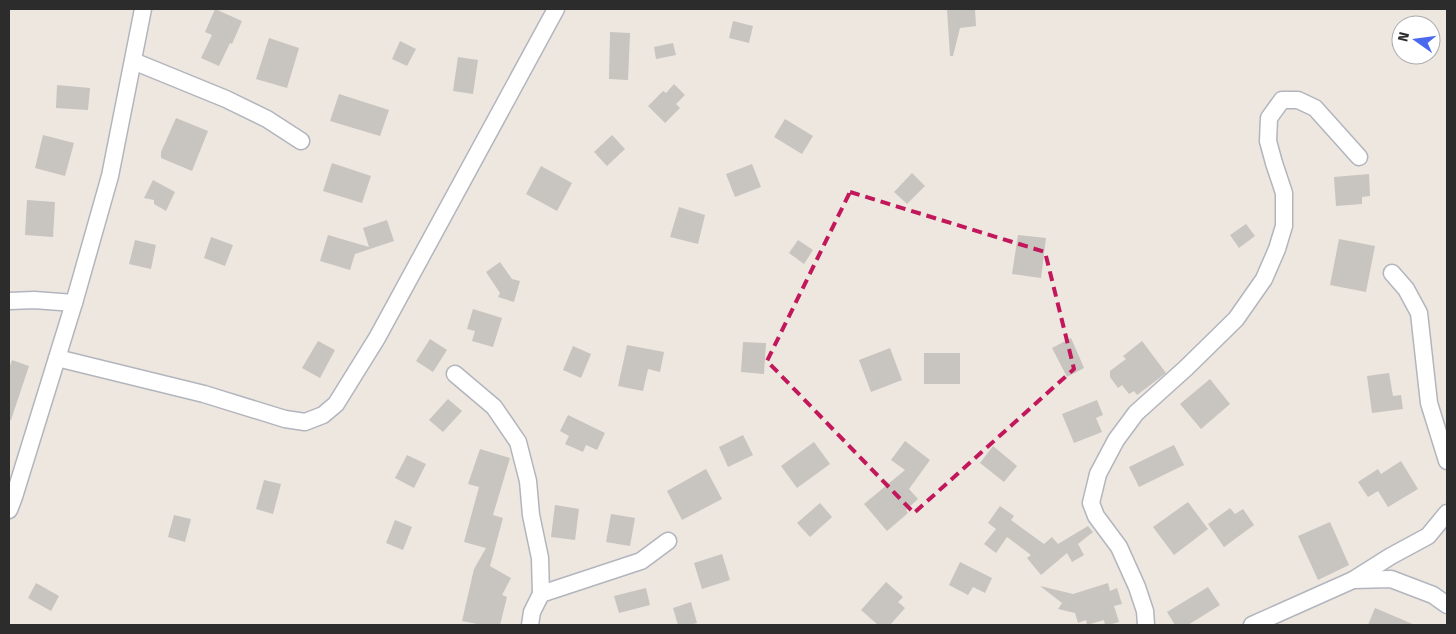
<svg xmlns="http://www.w3.org/2000/svg" width="1456" height="634" viewBox="0 0 1456 634" font-family="'Fira Sans',sans-serif">
<rect width="100%" height="100%" fill="#ede7df"/>
<g fill="#c8c4bf">
<path d="M215,9l27,12 -10,23 -2,-1 -11,23 -18,-8 11,-23 -7,-3z"/>
<path d="M947,9h28l1,17 -16,2 -7,28h-3z"/>
<path d="M733,21l20,5 -4,17 -20,-5z"/>
<path d="M610,32l20,1 -2,47 -19,-1z"/>
<path d="M269,38l30,10 -12,40 -31,-9z"/>
<path d="M400,41l16,8 -9,17 -15,-7z"/>
<path d="M673,43l3,12 -20,4 -2,-12z"/>
<path d="M458,57l20,3 -5,34 -20,-3z"/>
<path d="M674,84l11,11 -9,9 4,4 -15,15 -17,-17 15,-15 3,2z"/>
<path d="M57,85l33,3 -2,22 -32,-2z"/>
<path d="M339,94l50,16 -9,26 -50,-15z"/>
<path d="M176,118l32,13 -16,40 -31,-13v-6z"/>
<path d="M785,119l28,17 -11,18 -28,-17z"/>
<path d="M43,135l31,8 -9,33 -30,-8z"/>
<path d="M612,135l13,14 -18,17 -13,-14z"/>
<path d="M332,163l39,13 -9,27 -39,-12z"/>
<path d="M752,164l9,23 -26,10 -9,-23z"/>
<path d="M541,166l31,17 -15,28 -31,-17z"/>
<path d="M912,173l13,13 -18,18 -13,-12z"/>
<path d="M1369,174l1,22 -8,1v7l-26,2 -2,-29z"/>
<path d="M153,180l22,12 -9,19 -12,-7v-4l-10,-2z"/>
<path d="M27,200l28,2 -2,35 -28,-2z"/>
<path d="M679,207l26,8 -7,29 -28,-7z"/>
<path d="M387,220l7,21 -39,13 -5,16 -30,-9 8,-26 41,12 -6,-19z"/>
<path d="M1246,224l9,12 -16,12 -9,-13z"/>
<path d="M1018,235l28,3 -5,40 -29,-4z"/>
<path d="M211,237l22,8 -8,21 -21,-8z"/>
<path d="M1339,239l36,7 -9,46 -36,-7z"/>
<path d="M135,240l21,5 -5,24 -22,-5z"/>
<path d="M798,240l15,10 -9,14 -15,-11z"/>
<path d="M500,262l12,17 8,2 -6,21 -16,-5 2,-4 -14,-21z"/>
<path d="M473,309l29,9 -9,29 -21,-6 3,-10 -8,-2z"/>
<path d="M1071,338l13,30 -17,9 -15,-29z"/>
<path d="M430,339l17,11 -14,22 -17,-11z"/>
<path d="M318,341l17,9 -15,28 -18,-10z"/>
<path d="M1142,341l24,32 -29,22 -3,-4 -5,3 -7,-9 -4,3 -8,-11v-6l16,-12 -3,-3z"/>
<path d="M743,342l23,1 -2,31 -23,-2z"/>
<path d="M627,345l37,7 -4,20 -12,-3 -5,22 -25,-5z"/>
<path d="M573,346l18,8 -10,24 -18,-8z"/>
<path d="M890,348l12,32 -31,12 -12,-32z"/>
<rect x="924" y="353" width="36" height="31"/>
<path d="M12,360l17,6 -18,54h-2v-51z"/>
<path d="M1389,373l4,23 8,-1 2,14 -31,4 -5,-37z"/>
<path d="M1210,379l20,25 -29,25 -21,-25z"/>
<path d="M448,399l14,12 -19,21 -14,-12z"/>
<path d="M1097,400l6,15 -7,3 6,14 -28,11 -12,-29z"/>
<path d="M568,415l37,18 -8,17 -11,-5 -3,7 -18,-8 4,-8 -9,-5z"/>
<path d="M743,435l10,20 -25,12 -9,-20z"/>
<path d="M905,441l25,19 -21,29 9,10 -12,11 2,3 -21,18 -23,-27 41,-34 -14,-10z"/>
<path d="M814,442l16,22 -33,24 -16,-22z"/>
<path d="M1174,445l10,20 -45,22 -10,-20z"/>
<path d="M993,446l24,20 -13,16 -24,-19z"/>
<path d="M480,449l30,9 -17,57 10,3 -13,48 21,12 -9,17 5,2 -7,28h-18l-20,-4 12,-52 12,-21 -22,-6 15,-55 -11,-3z"/>
<path d="M407,455l19,9 -12,24 -19,-10z"/>
<path d="M1401,461l17,28 -30,18 -10,-16 -10,6 -10,-15 20,-13 3,5z"/>
<path d="M706,469l16,30 -40,21 -15,-29z"/>
<path d="M264,480l17,4 -8,30 -17,-5z"/>
<path d="M1188,502l20,27 -34,26 -21,-28z"/>
<path d="M820,503l12,14 -22,20 -13,-14z"/>
<path d="M555,505l24,4 -4,31 -24,-3z"/>
<path d="M1000,506l14,10 -3,4 33,24 8,-7 6,7 30,-18 5,6 -15,12 6,11 -12,7 -5,-9 -26,22 -14,-17 4,-3 -24,-18 -11,16 -12,-9 12,-15 -8,-6z"/>
<path d="M1230,508l5,6 8,-5 11,16 -30,22 -16,-23z"/>
<path d="M611,514l24,4 -5,28 -24,-4z"/>
<path d="M174,515l17,4 -6,23 -17,-5z"/>
<path d="M395,520l17,7 -9,23 -17,-7z"/>
<path d="M1330,522l19,43 -31,15 -20,-44z"/>
<path d="M722,554l8,26 -28,9 -8,-26z"/>
<path d="M960,562l32,16 -7,15 -12,-6 -5,8 -19,-10z"/>
<path d="M886,582l17,15 -5,5 7,6 -15,17h-12l-17,-15z"/>
<path d="M36,583l23,13 -8,15 -23,-13z"/>
<path d="M1108,583l2,8 7,-3 5,16 -8,2 5,16 -11,3h-3l-1,-5 -17,5 -1,-5 -8,3 -3,-10 -17,-4 4,-6 -22,-17 33,8z"/>
<path d="M1208,587l12,18 -32,20h-13l-8,-13z"/>
<path d="M646,588l4,17 -31,8 -5,-17z"/>
<path d="M691,602l6,21 -8,2h-11l-5,-17z"/>
<path d="M1375,608l40,17h-47z"/>
</g>
<g fill="none" stroke-linecap="round" stroke-linejoin="round">
<defs>
<g id="minor">
<path d="M133,61l93,38 41,20 34,22"/>
<path d="M1392,273l14,16 13,24 10,90 18,58"/>
<path d="M9,301l25,-1 40,3"/>
<path d="M57,358l147,36 81,25 20,3 18,-7 13,-11 41,-66 179,-329"/>
<path d="M455,374l39,33 24,35 10,39 3,34 9,43 1,36"/>
<path d="M9,510l5,-13 60,-194 36,-127 33,-167"/>
<path d="M1353,580l38,-24 37,-20 19,-23"/>
<path d="M530,625l2,-13 9,-18 100,-33 27,-20"/>
<path d="M1146,625l-1,-14 -8,-24 -18,-40 -23,-31 -5,-13 7,-29 18,-34 20,-27 50,-45 50,-49 28,-40 13,-30 7,-23v-33l-10,-30 -6,-22 1,-23 13,-18h16l17,8 44,49"/>
<path d="M1252,625l101,-45 38,-1 42,16 14,10"/>
</g>
</defs>
<use href="#minor" stroke="#b3b5be" stroke-width="19"/>
<use href="#minor" stroke="#fff" stroke-width="16"/>
</g>
<path fill="none" stroke="#c2185b" stroke-width="4" stroke-dasharray="10 6" stroke-linejoin="round" d="M850,192l195,60 29,117 -160,144 -147,-152z"/>
<rect width="1456" height="634" fill="none" stroke="#2c2c2c" stroke-width="20"/>
<g transform="translate(1416 40) rotate(284)"><circle r="24" fill="#ffffff" stroke="#ababab"/>
<path d="M0-4L9 19L0 12L-9 19Z" fill="#4b69ee"/>
<text y="-8" font-size="14" font-weight="bold" text-anchor="middle" fill="#2c2c2c">N</text>
</g>
</svg>
